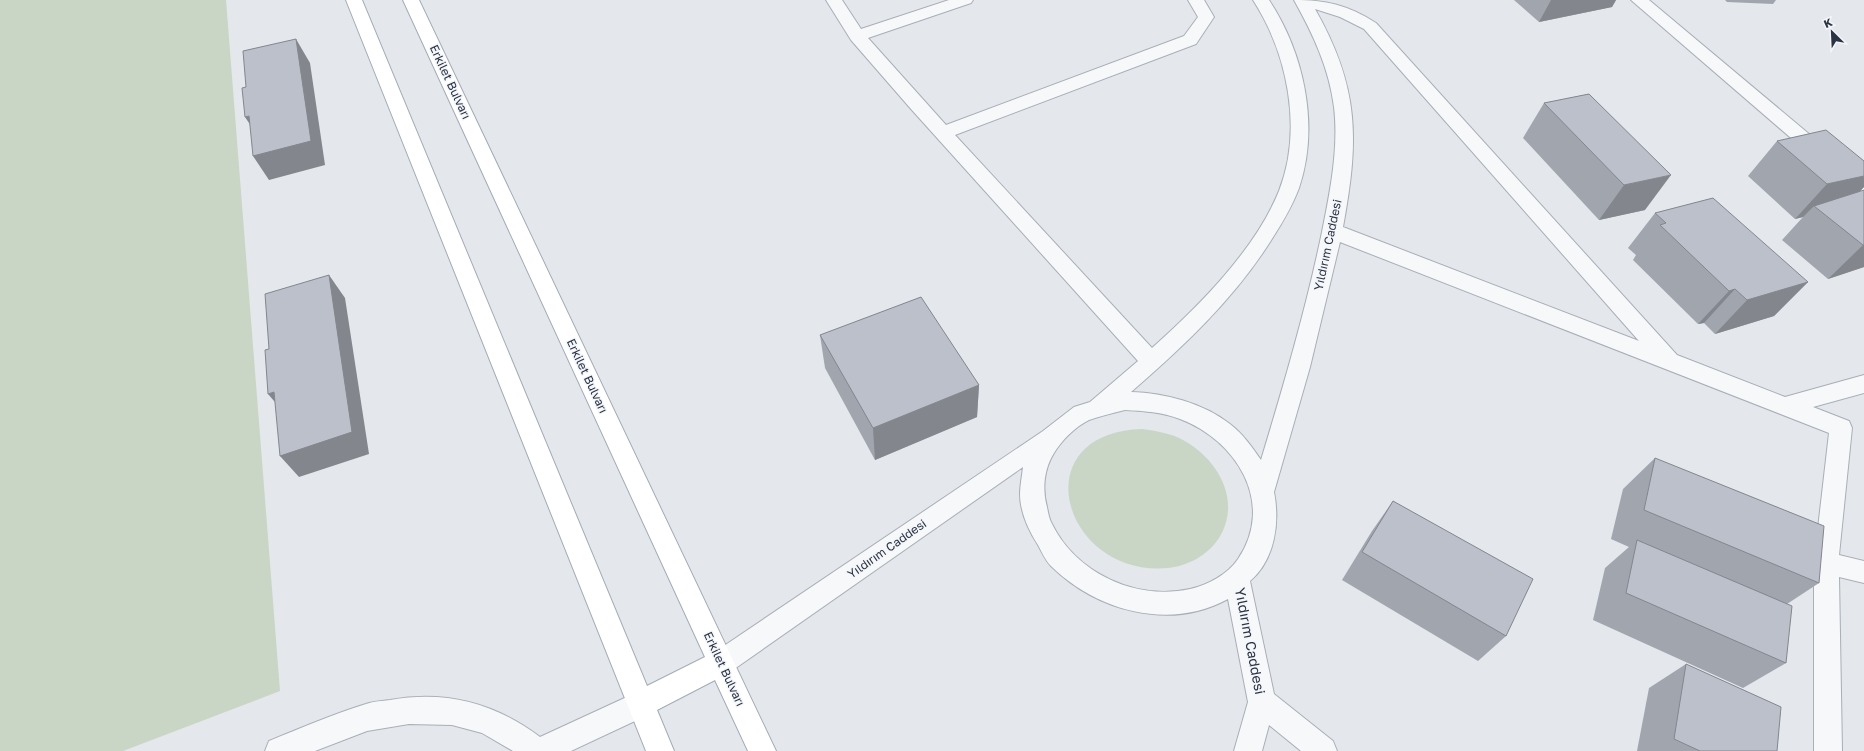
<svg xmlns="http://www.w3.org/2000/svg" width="1864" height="751" viewBox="0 0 1864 751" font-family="'Golos Text',sans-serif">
<rect width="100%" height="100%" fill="#e4e7ec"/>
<g fill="#c9d6c5">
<path d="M0,0h226l54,691 -157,60h-123z"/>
<path d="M1142,429c14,2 28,4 41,11 35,19 59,61 36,98 -11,17 -31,28 -51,30 -105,10 -147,-135 -26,-139z"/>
</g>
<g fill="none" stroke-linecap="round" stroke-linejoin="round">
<defs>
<g id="minor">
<path d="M826,0h16l19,29 88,-29h24l-2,3 -103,35 78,87 238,-89 14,-19 -10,-17h16l10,17 -18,27 -241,91 197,213c47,-42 103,-98 127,-157 24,-61 9,-137 -26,-191h16c35,53 51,126 30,188 -7,19 -18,37 -29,54 -37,58 -87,105 -139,150 34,1 72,11 99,32 13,10 22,23 31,36 23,-76 45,-151 61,-228 8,-40 17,-84 12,-125 -5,-39 -21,-73 -40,-107 32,0 54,5 82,23l301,332 108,42 79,-22v18l-51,14 36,14 3,7 -13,127 25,6v22l-25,-6 3,174h-28v-188l15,-130 -489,-191 -30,125 -36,125c6,30 1,68 -24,89l24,113 59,47 4,10h-36l-32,-26 -7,26h-28l14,-49 -20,-103c-59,32 -131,12 -177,-33 -6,-6 -9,-14 -13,-21 -9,-14 -18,-33 -18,-51 0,-8 2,-18 3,-27l-293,205 -9,4 -9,-4 -4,-9 4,-9 331,-223 31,-24 16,-5 48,-41 -227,-252 -60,-69zM1315,9l25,8 24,12 275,312 -296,-114c16,-87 17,-139 -28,-218zM1125,410c18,1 37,2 55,9 56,21 96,84 58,140 -10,15 -30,26 -48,30 -54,12 -114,-16 -138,-65 -3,-5 -4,-12 -5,-17 -5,-18 -3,-38 7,-54 7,-12 22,-27 35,-33 11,-4 24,-7 36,-10z"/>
<path d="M1631,0h18l215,180v17l-7,-2z"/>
<path d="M642,690l10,3 4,10 -4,10 -81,38h-58l-31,-18 -30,-8 -43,-1 -42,7 -52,20h-50l4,-10c32,-13 64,-27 97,-37 8,-3 16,-3 24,-4 56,-10 105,3 150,37z"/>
</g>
<path id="major" d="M346,0h16l285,686 58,-29 -302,-657h16l357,751h-28l-33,-71 -58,30 17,41h-28z"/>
</defs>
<use href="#minor" stroke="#a9aeb7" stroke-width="2"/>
<use href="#major" stroke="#a3abb8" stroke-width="2"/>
<use href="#minor" fill="#f7f8fa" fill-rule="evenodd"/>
<use href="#major" fill="#fff" fill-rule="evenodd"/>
</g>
<g fill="#a1a5ae">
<path d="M1514,0h102l-4,7 -73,15z"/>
<path d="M1725,0h51l-3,4 -46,-2z"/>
<path d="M1589,94l56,116 -46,10 -76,-82 21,-35z"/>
<path d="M1777,141l87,20v26l-4,4 4,76 -36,12 -46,-39 21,-23 -8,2 -47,-43z"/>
<path d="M1655,213l153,69 -34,34 -59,18 -11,-11 -6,1 -65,-64 3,-5 -8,-7z"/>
<path d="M820,335l159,50 -2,32 -102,43 -50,-92z"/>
<path d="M1655,458l164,125 -32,21 -1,59 -43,25 -150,-68 12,-52 24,-21 -18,-8 12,-50z"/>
<path d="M1393,501l113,135 -28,25 -136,-81 30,-49z"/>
<path d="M1686,664l91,87h-140l12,-63z"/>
</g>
<g fill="#83868d">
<path d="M1551,0h65l-4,7 -73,15z"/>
<path d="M296,39l14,24 15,102 -56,15 -16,-24z"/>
<path d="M249,116l12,25 -16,-24z"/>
<path d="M1671,175l-26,35 -46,10 25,-35z"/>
<path d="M1864,176v11l-20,21 -30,-2 -11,11 -8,2 32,-35z"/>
<path d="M1863,245h1v22l-36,12z"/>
<path d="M329,275l16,23 24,156 -70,23 -19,-21z"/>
<path d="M1808,282l-34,34 -59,18 32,-34z"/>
<path d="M1735,289l-31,34 -6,1 31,-33z"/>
<path d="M979,385l-2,32 -102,43 -2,-32z"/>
<path d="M274,392l13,24 -19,-22z"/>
</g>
<g fill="#bbc0ca" stroke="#83868d">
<path d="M296,39l15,102 -58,15 -4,-40 -4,1 -3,-29 4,-1 -3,-36z"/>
<path d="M1589,94l82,81 -47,10 -80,-82z"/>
<path d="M1826,130l38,31v15l-37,8 -50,-43z"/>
<path d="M1864,190v55h-1l-49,-39z"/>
<path d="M1713,198l95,84 -61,18 -12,-11 -6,2 -69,-66 6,-2 -11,-10z"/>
<path d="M329,275l23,157 -72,24 -6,-64 -6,2 -3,-44 4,-1 -4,-55z"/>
<path d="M921,297l58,88 -106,43 -53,-93z"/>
<path d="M1655,458l169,68 -5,57 -175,-73z"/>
<path d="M1393,501l140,78 -27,57 -144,-84z"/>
<path d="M1637,540l155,66 -6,57 -160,-70z"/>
<path d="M1686,664l95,43 -4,44h-77l-26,-12z"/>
</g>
<g text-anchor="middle" stroke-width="3" stroke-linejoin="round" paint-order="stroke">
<g font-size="12" fill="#2b3445" stroke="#f4f6f9">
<text transform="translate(450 82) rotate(65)" y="4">Erkilet Bulvarı</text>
<text transform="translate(1328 245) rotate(-78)" y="4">Yıldırım Caddesi</text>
<text transform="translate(587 376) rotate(65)" y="4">Erkilet Bulvarı</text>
<text transform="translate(887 549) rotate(-35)" y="4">Yıldırım Caddesi</text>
<text transform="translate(724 669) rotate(65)" y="4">Erkilet Bulvarı</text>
</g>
<g font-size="14" fill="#2b3445" stroke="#f4f6f9">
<text transform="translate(1250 641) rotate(79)" y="5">Yıldırım Caddesi</text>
</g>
</g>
<g transform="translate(1832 32) rotate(336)" stroke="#f4f6f9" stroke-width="3" paint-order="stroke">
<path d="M0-3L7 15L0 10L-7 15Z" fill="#2b3445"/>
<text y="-6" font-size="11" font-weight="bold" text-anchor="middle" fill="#2b3445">K</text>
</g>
</svg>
